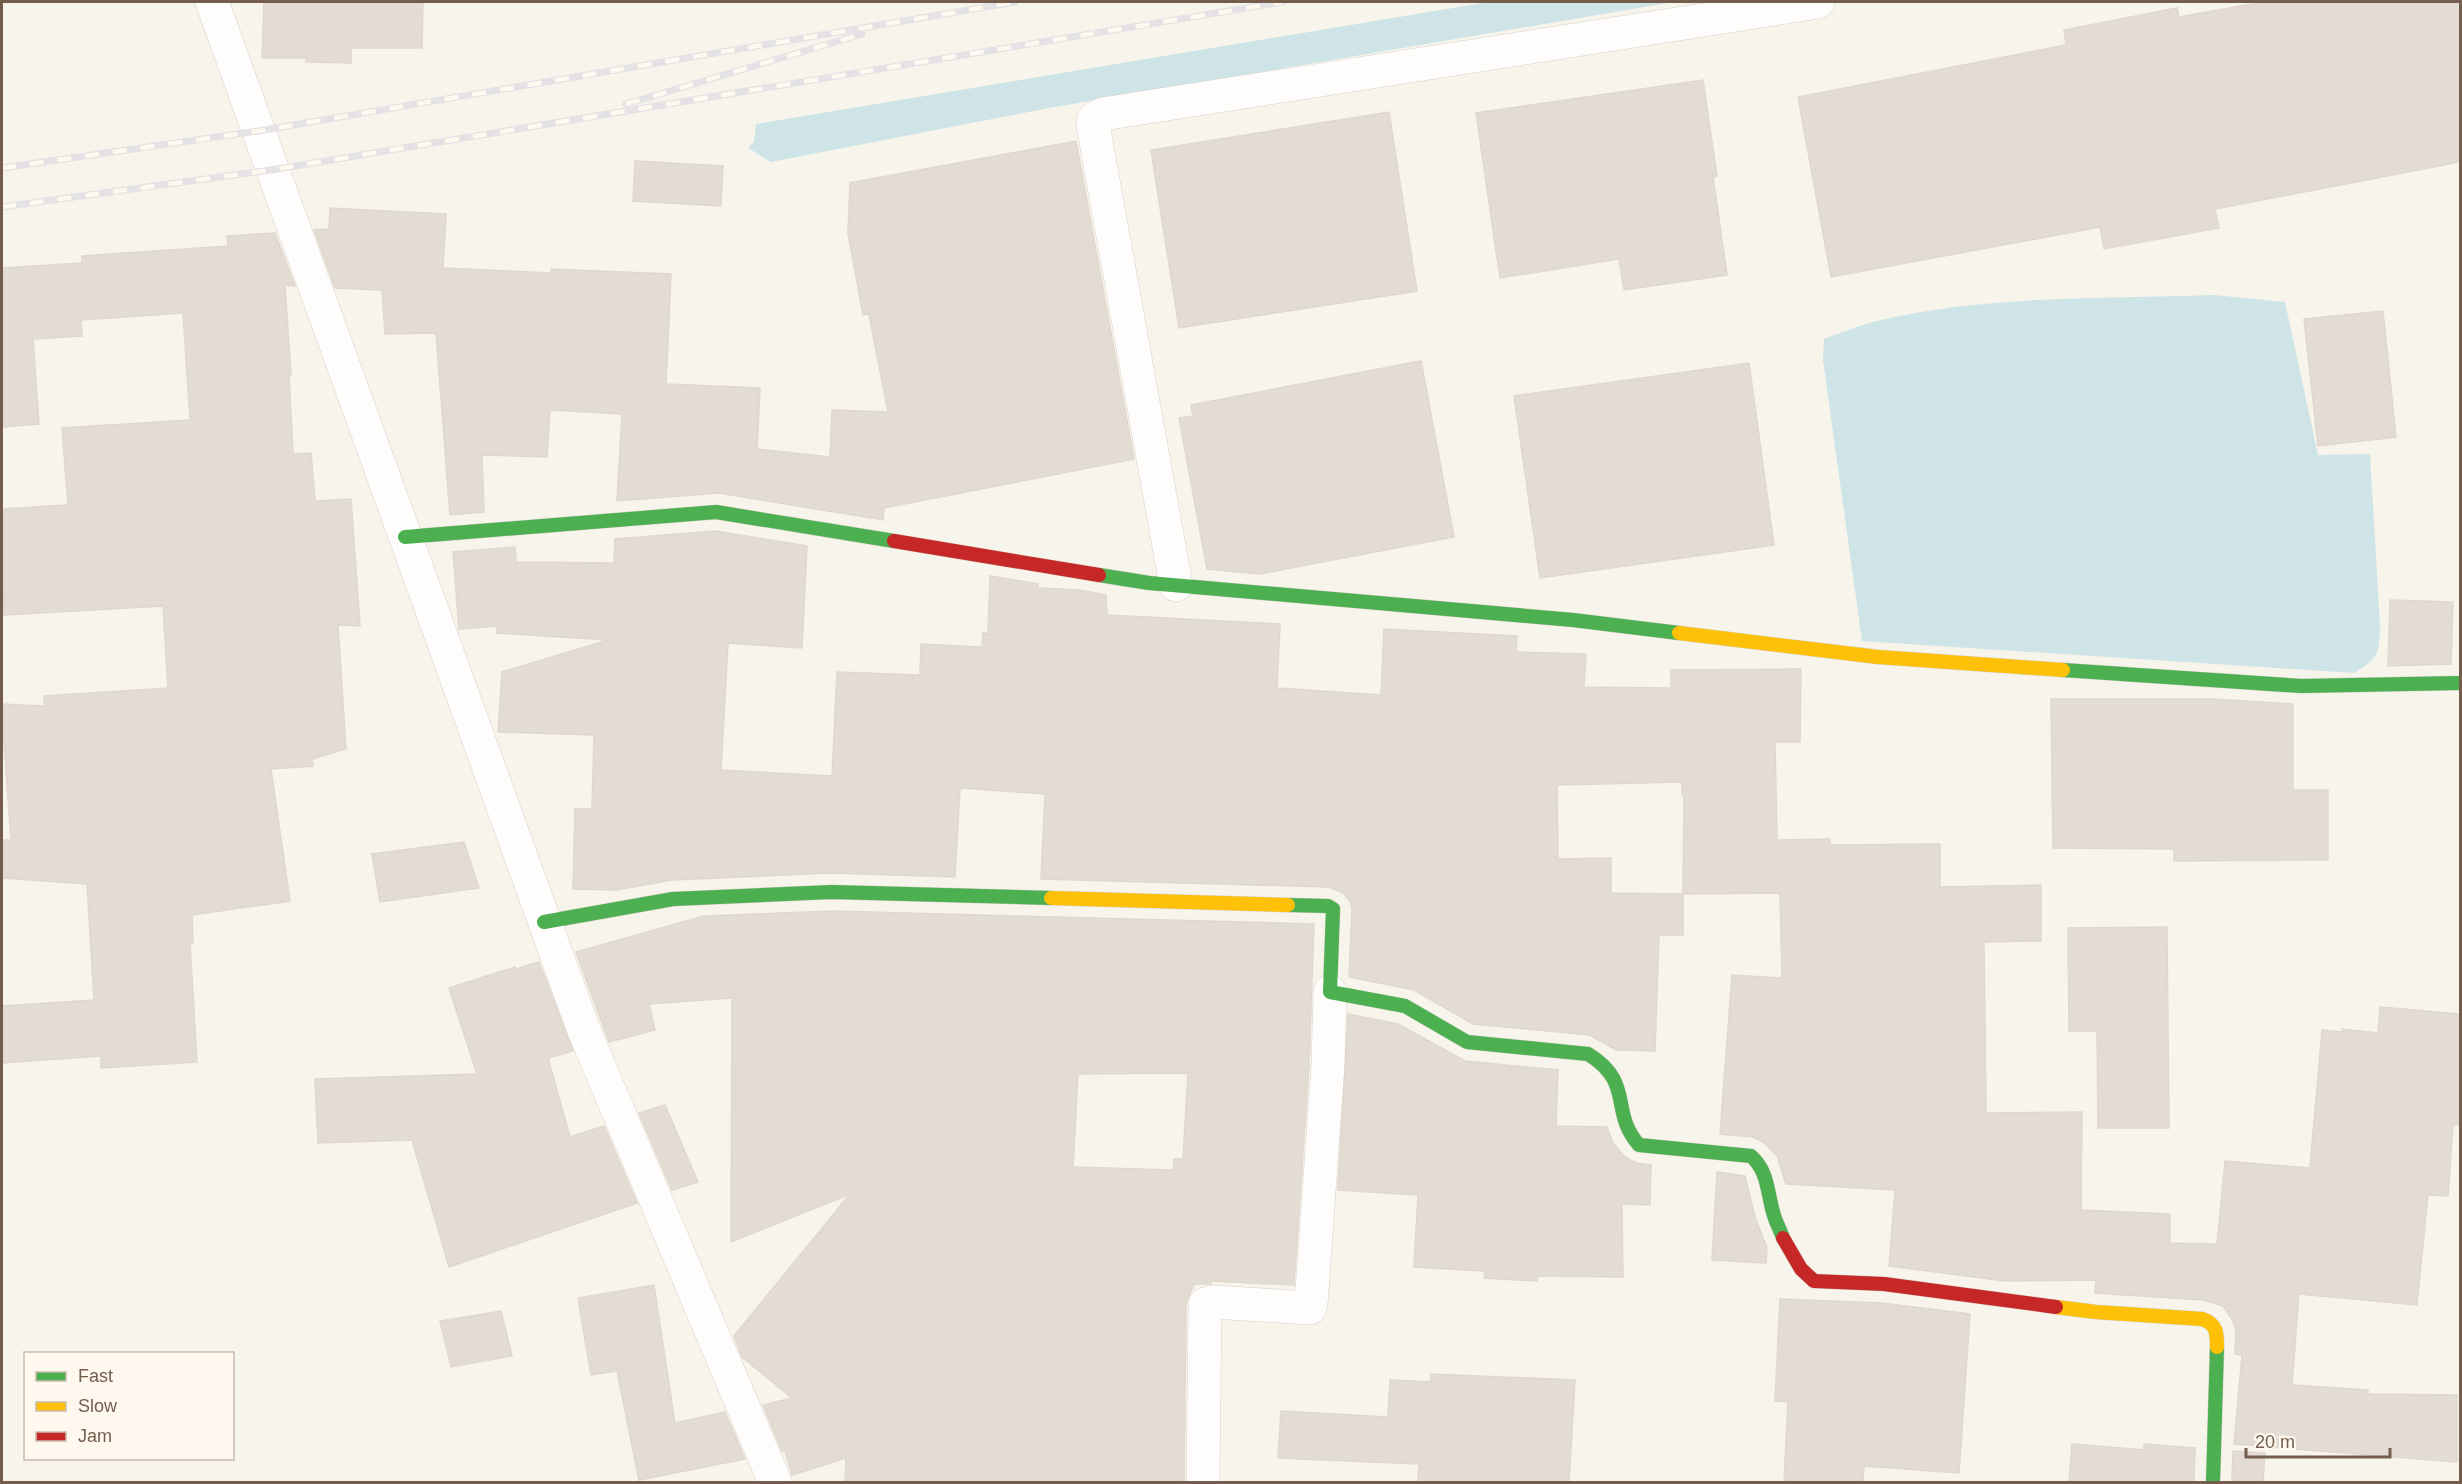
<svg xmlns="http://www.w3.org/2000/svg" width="2462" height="1484" viewBox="0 0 2462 1484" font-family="Helvetica,sans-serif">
<rect width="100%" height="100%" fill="#f7f4ec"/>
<g fill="#cee4e6">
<path d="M1489,2h185l-625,106 -278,54 -23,-14 6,-7 2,-17z"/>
<path d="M2214,295l71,7 33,153 52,-1 10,172c-1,28 -1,32 -26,47l-492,-32 -39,-281 1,-21c19,-7 38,-15 57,-19 108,-25 222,-21 333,-25z"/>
</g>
<g fill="#e3dcd4" stroke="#e0d7ce" stroke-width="1.5" fill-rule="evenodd">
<path d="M264,2h159l-1,46h-71v15l-45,-1v-4h-44z"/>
<path d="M2263,2h197v160l-245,47 4,19 -115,21 -4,-22 -269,50 -33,-180 268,-52 -2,-15 113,-22 2,9z"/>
<path d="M1703,80l14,96 -4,1 14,98 -103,15 -5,-31 -119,19 -24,-165z"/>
<path d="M1389,112l28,179 -238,37 -28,-178z"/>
<path d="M1076,141l58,318 -250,49 -1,12 -164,-27 -102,8 5,-87 -72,-4 -3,47 -65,-2 2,57 -34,3 -14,-182 -51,1 -3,-44 -47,-2 -21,-58 15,-1 1,-21 116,6 -3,54 108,5v-4l120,5 -5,110 94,4 -3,61 73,8 2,-47 56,2 -19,-98 -6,1 -15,-82 2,-50z"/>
<path d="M635,161l88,5 -2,40 -88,-5z"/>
<path d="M275,233l20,53 -10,-1 6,91h-2l4,78 18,-1 4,48 36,-2 9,127 -22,-1 8,124 -34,10 1,7 -42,3 19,132 -98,14 1,28h-3l7,119 -96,6v-12l-99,7v-57l92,-6 -7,-116 -85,-6v-38h9l-7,-97h-2v-39l42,2v-10l124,-8 -5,-82 -159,9 -2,-106 66,-4 -6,-77 128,-8 -7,-107 -102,7 1,16 -49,3 6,85 -37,3v-159l80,-5v-7l146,-10 -1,-10z"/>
<path d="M2383,311l13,126 -78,9 -14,-127z"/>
<path d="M1421,361l33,176 -195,37 -52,-5 -28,-151 14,-2 -2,-11z"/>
<path d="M1749,363l25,182 -234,33 -26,-182z"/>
<path d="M715,531l92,15 -5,102 -74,-5 -7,127 111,6 5,-104 83,3 1,-31 61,3 1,-14 5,1 2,-58 48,8v4l41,2 27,5 1,20 173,9 -3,64 104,7 3,-66 133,7 -1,16 70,2 -2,33 87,1v-18l130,-1 -1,73h-25l2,98 53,-1v6l110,-1v43l101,-2v56l-57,1 2,171 96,-1 -1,98 89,4v29l47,1 8,-83 85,7 12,-138 20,2v-3l36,4 2,-26 80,7v111h-7l-5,71 -20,-1 -11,110 -118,-11 -7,91 76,5v4l89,1v67l-223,-18 8,-89 -7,-1 1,-23 -3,-10 -10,-15 -20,-6 -108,-7 1,-13 -91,1 -116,-15 6,-76 -109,-6 -9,-28 -14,-14 -10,-5 -33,-3 12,-159 50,3 -2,-85 -97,1v41h-24l-4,116 -39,-1 -26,-15 -117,-11 -59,-34 -65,-13 3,-68 -2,-8 -7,-8 -14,-6 -288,-8 4,-85 -85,-6 -5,89 -124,-4 -159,7 -56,10 -43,-1 2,-80h17l2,-74 -96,-3 4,-60 106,-32 -111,-7v-7l-38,3 -6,-77 62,-5 1,15 98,1 1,-24zM1682,782v13h2l-1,99 -72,-1v-35l-53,1 -1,-74z"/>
<path d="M2390,600l63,2 -2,62 -63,2z"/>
<path d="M2051,699h163l79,5v86h35v70l-154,1v-12l-121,-1z"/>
<path d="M464,842l15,46 -99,14 -8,-48z"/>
<path d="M832,911l482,13 -5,140 -15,221 -83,-4v3h-17l-8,20 -2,178h-339l1,-24 -54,17 -7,-24h-3l-19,-46 29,-7 -50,-41 -8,-21 116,-142 -119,48 1,-244 -83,6 6,26 -46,12 -33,-90 128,-36zM1188,1073l-5,86h-9l-1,11 -100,-3 5,-93z"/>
<path d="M2167,927l2,201h-71l-1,-97h-28l-1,-103z"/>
<path d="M539,962l34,89 -25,7 22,79 34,-11 33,77 -188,64 -37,-127 -94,3 -3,-64 162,-5 -28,-86 66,-21 1,2z"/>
<path d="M1348,1014l50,10 67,37 93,9 -2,56 51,1 6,16 12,14 11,6 15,2 -1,40 -28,-1 1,73 -86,-1v5l-53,-3 1,-7 -71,-4 4,-72 -80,-5z"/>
<path d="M665,1105l33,77 -26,8 -33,-77z"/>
<path d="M1717,1172l28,4 10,41 12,31 -1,15 -54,-3z"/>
<path d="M654,1285l21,138 50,-11 20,47 -106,21 -22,-109 -26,4 -13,-77z"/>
<path d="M1780,1299l102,4 88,11 -11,159 -95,-7 -1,16h-79l4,-80 -13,-1z"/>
<path d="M501,1311l11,45 -61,11 -11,-46z"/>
<path d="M1431,1374l144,6 -6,102h-151l1,-18 -141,-6 3,-47 107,6 2,-37 41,2z"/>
<path d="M2072,1444l72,6v-6l51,4 -1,34h-125z"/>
<path d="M2233,1451l32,2 -2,29h-31z"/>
</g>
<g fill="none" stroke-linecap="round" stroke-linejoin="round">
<defs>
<g id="street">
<path d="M212,2l371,1026 192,454"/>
<path d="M1176,585l-83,-460 1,-6 9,-5 715,-112"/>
<path d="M1203,1482l2,-178 8,-2 97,6 1,-4 17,-239 2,-73"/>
</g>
<g id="fast">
<path d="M405,537l311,-25 178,29"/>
<path d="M1099,575l50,8 424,37 106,13"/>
<path d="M2063,670l238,16 159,-3"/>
<path d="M1288,905l40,1 5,3 -3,83 75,14 62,36 121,12c47,29 21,57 51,91l112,11c17,15 16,35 22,56 2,9 7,17 10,26"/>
<path d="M544,922l129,-23 159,-7 219,6"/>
<path d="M2213,1482l4,-135"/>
</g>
<g id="slow">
<path d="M1679,633l199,24 185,13"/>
<path d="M1051,898l237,7"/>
<path d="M2056,1307l40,5 106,7c15,5 15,14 15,28"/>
</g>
<g id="jam">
<path d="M894,541l205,34"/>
<path d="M1783,1238l18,31 13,12 70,3 172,23"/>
</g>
</defs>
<use href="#street" stroke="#d6d1ca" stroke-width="34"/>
<use href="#fast" stroke="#d7d1ca" stroke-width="15"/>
<use href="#slow" stroke="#d7d1ca" stroke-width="15"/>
<use href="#jam" stroke="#d7d1ca" stroke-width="15"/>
<use href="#street" stroke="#fefdfc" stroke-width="33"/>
<use href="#fast" stroke="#4caf50" stroke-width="14"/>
<use href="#slow" stroke="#ffc107" stroke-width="14"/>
<use href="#jam" stroke="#c62828" stroke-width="14"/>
<defs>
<g id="rail">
<path d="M626,104l236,-70"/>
<path d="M2,168l256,-37 757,-129"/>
<path d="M2,207l269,-37 1012,-168"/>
</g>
</defs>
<use href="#rail" stroke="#e5e2e5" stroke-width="7"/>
<use href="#rail" stroke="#fef8ee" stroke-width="4.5" stroke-dasharray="14" stroke-linecap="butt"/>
</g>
<rect width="2462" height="1484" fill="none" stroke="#745d4d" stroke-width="6"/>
<rect x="24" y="1352" width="210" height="108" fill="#fef8ee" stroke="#c7baae" stroke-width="1.5"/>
<rect x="36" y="1372" width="30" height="9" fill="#4caf50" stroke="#c7baae" stroke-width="1.5"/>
<text x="78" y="1382" font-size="18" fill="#745d4d">Fast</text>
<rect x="36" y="1402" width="30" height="9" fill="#ffc107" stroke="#c7baae" stroke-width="1.5"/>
<text x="78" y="1412" font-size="18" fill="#745d4d">Slow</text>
<rect x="36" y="1432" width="30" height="9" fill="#c62828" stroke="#c7baae" stroke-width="1.5"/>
<text x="78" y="1442" font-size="18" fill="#745d4d">Jam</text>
<path d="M2246 1448v9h144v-9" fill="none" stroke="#745d4d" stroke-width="3"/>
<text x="2255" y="1448" font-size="18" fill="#745d4d" stroke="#fef8ee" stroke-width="4.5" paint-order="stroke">20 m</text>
</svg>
